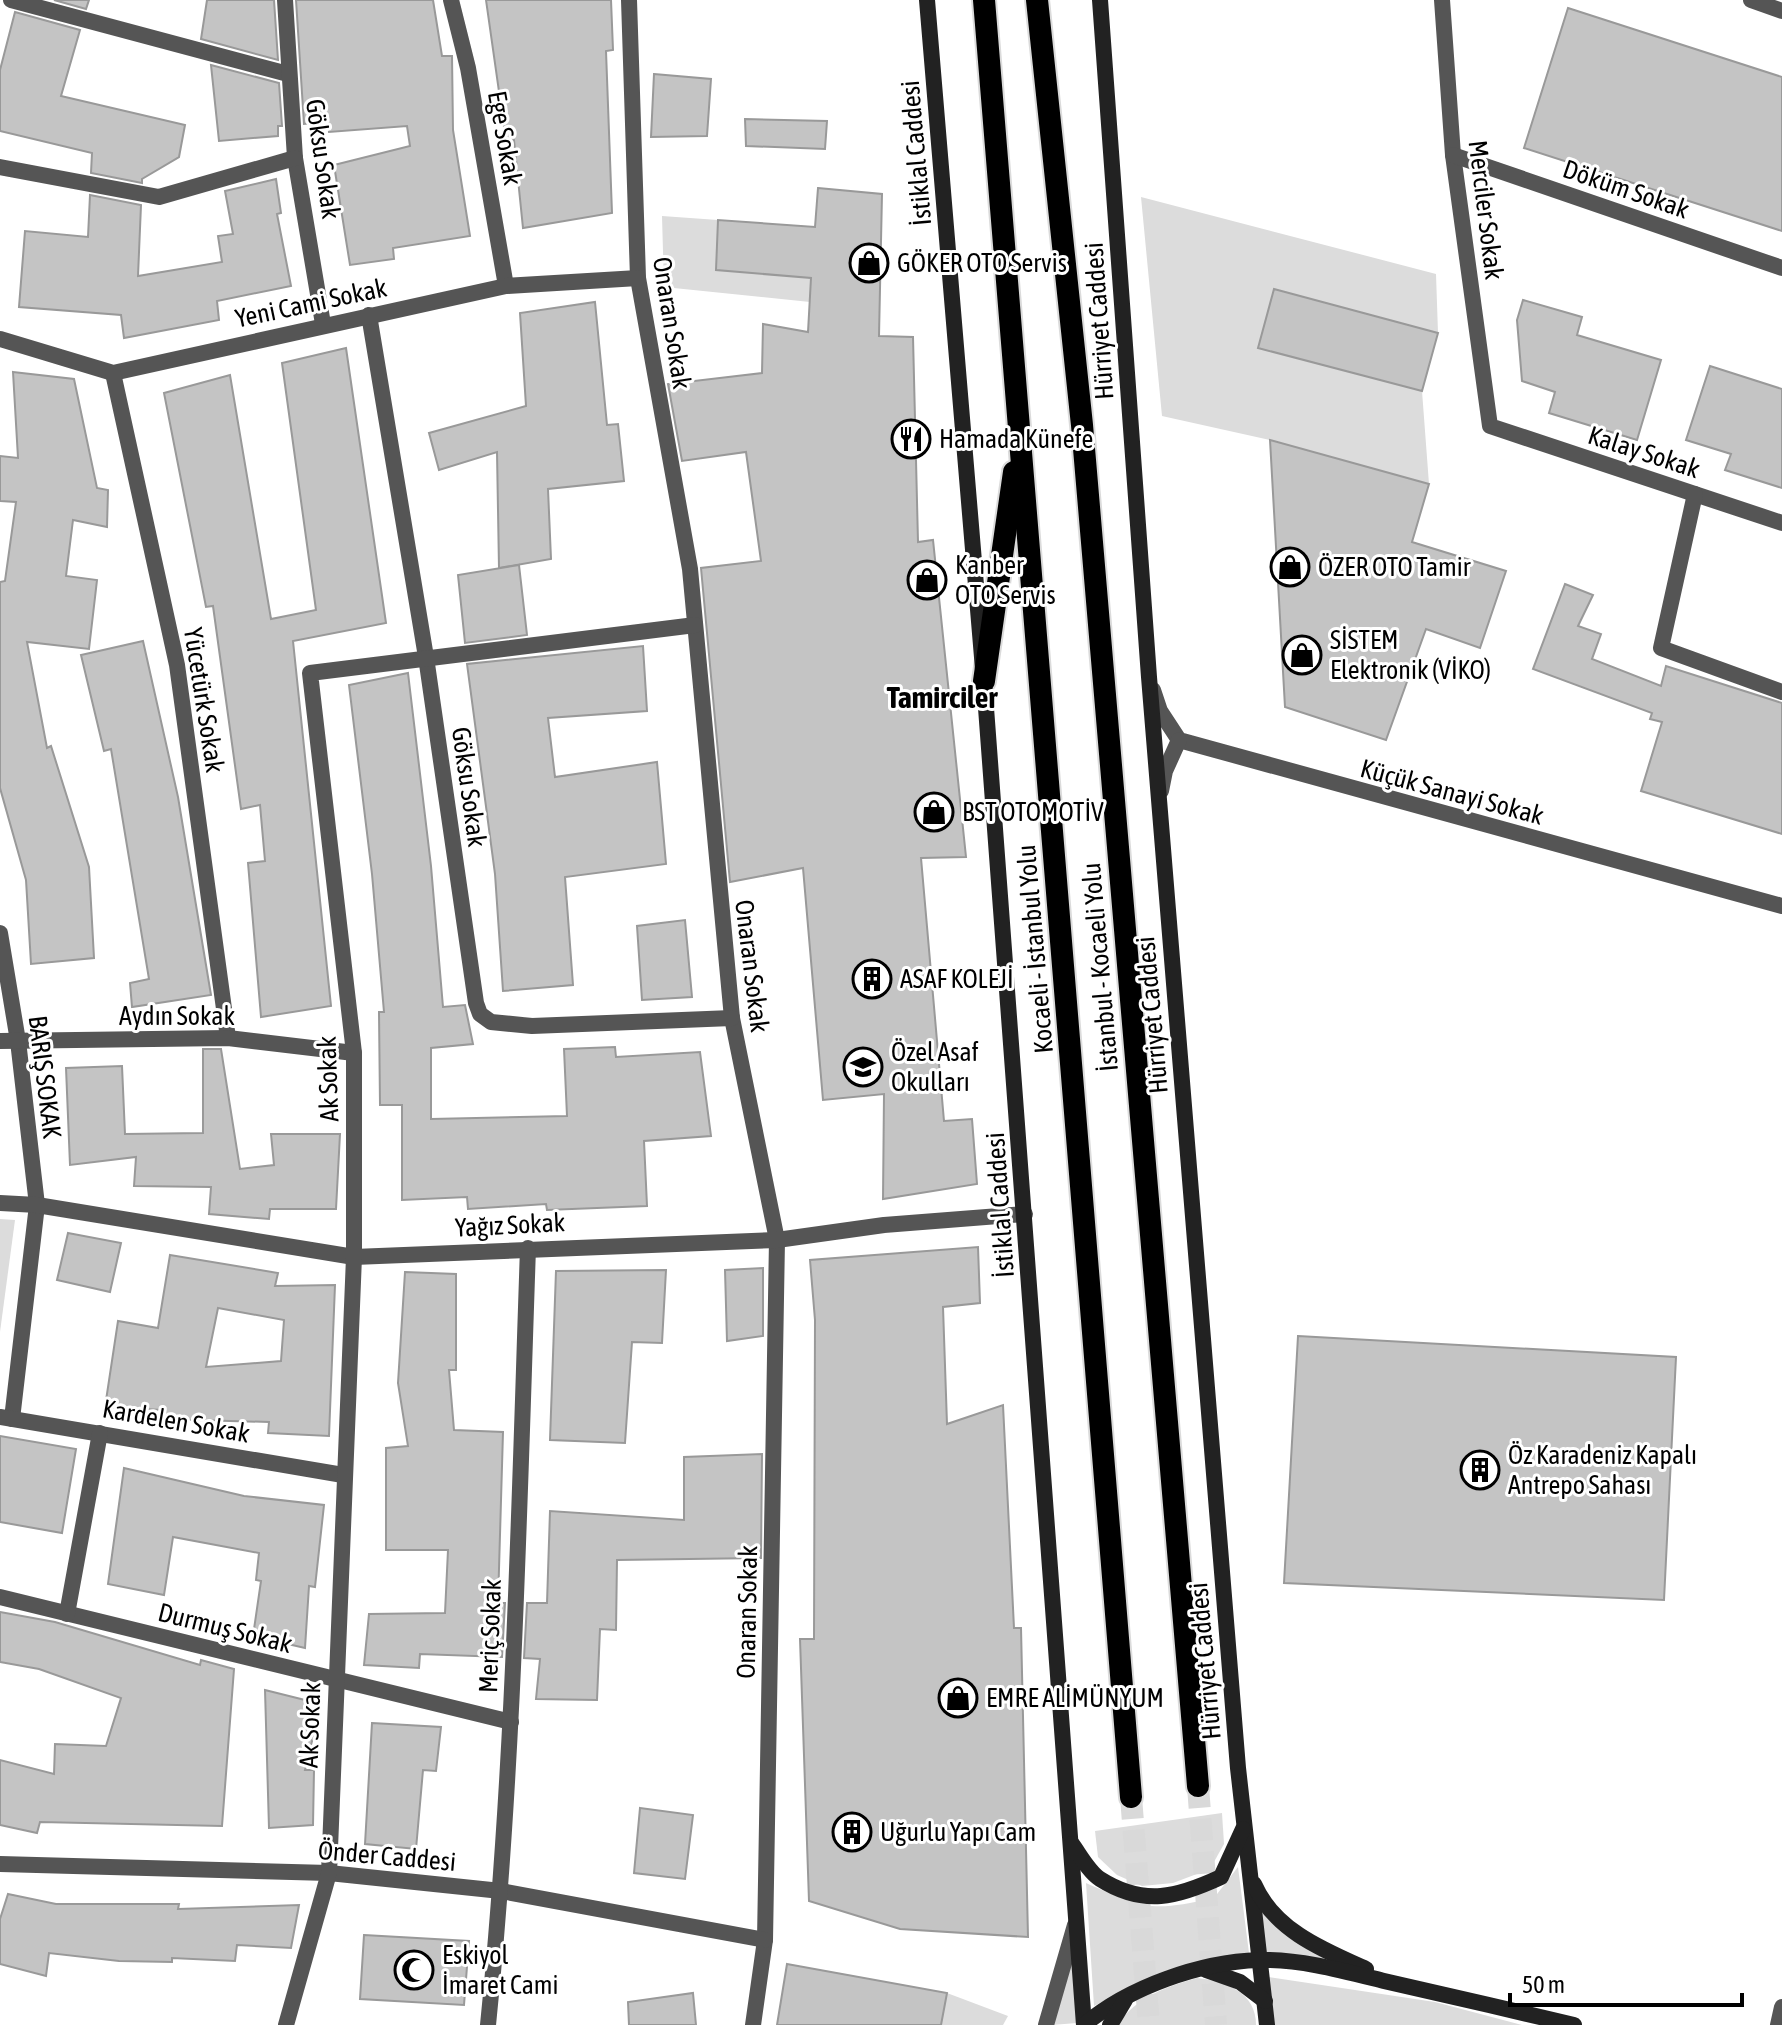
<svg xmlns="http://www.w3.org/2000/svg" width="1782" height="2025" viewBox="0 0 1782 2025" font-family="'Asap Condensed',sans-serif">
<rect width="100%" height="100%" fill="#fff"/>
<g fill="#dcdcdc">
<path d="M1141,197l295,77 2,59 -163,-44 -16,59 163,43 7,93 -159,-44 -108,-24z"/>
<path d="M662,216l56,4 -1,50 94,8 -1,24 -146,-15z"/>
<path d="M0,1219l15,1 -15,112z"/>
<path d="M1222,1813l2,31 -14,25 -37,14 -31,3 -25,-11 -19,-18 -3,-26z"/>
<path d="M1238,1867l11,86 -85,18 -70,35 -8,-123c59,26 65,29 128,15z"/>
<path d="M1257,1901l101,69 -94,-16z"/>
<path d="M1073,1948l4,75 -25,2z"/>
<path d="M1268,1977l167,25 87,23h-250z"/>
<path d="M1197,1978c30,3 59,15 59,47h-139c20,-28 48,-38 80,-47z"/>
<path d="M947,1993l61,23 -5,9h-62z"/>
</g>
<g fill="#c4c4c4" stroke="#999" stroke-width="2" fill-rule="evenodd">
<path d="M54,0h35l-3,9z"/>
<path d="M207,0h67l4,60 -77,-21z"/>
<path d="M296,0h137l9,56h10l1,74 17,106 -77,12 1,11 -44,6 -16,-100 76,-19 -3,-20 -78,6 -1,-10 -24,2z"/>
<path d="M486,0h125l2,50 -7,1 6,162 -89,15 -9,-88 -8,1z"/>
<path d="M1568,8l214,69v154l-258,-83z"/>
<path d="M15,12l65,18 -19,66 124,29 -6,32 -37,22v4l-51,-10 1,-20 -92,-22v-61z"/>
<path d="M211,65l68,18 3,43h-4v10l-59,5z"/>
<path d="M654,74l57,5 -4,57 -56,1z"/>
<path d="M745,119l82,2 -2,28 -79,-3z"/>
<path d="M276,179l5,34 -4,1 14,72 -74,15 2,19 -95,18 -3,-23 -102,-8 6,-76 63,6 2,-42 51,10 -3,71 84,-14 -4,-26 15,-2 -8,-43z"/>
<path d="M818,188l64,6 -3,142 34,1 5,205 15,-2 33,317 -45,1 23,263 28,-2 5,65 -94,15 1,-105 -61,6 -20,-232 -73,14 -29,-314 60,-7 -15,-109 -64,9 -14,-77 94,-11 1,-49 45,8 3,-54 -95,-8 2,-50 97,7z"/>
<path d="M1274,289l164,44 -16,58 -164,-43z"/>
<path d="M1523,300l59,17 -5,18 84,25 -24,80 -88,-27 6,-21 -33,-11 -5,-61z"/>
<path d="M595,302l12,123 11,-1 6,57 -76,8 3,70 -52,9 -2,-116 -58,18 -10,-37 97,-27 -6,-93z"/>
<path d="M346,348l40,275 -93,18 38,365 -70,11 -13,-154 17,-2 -5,-56 -19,4 -28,-203 -7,1 -42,-214 66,-18 41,244 45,-9 -34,-247z"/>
<path d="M1710,366l72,23v99l-57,-18 6,-16 -45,-14z"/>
<path d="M13,372l61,7 23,109 11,2 -1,37 -34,-7 -7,56 31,4 -8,69 -62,-7 20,106 4,-2 38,121 5,91 -63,6 -5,-84 -26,-92v-206l5,-1 11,-79 -16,-1v-45l18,2z"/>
<path d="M1270,440l159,44 -17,58 94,29 -26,77 -54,-19 -40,111 -101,-33z"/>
<path d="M519,565l8,70 -62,8 -7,-68z"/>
<path d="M1565,584l28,11 -15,31 23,8 -9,25 69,27 5,-20 116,37v131l-141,-43 21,-69 -12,-3 2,-6 -119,-44z"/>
<path d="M143,641l35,156 33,198 -79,12 -2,-24 19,-4 -38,-230 -7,2 -23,-96z"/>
<path d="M643,646l4,65 -99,7 7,59 102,-15 9,102 -101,13 8,108 -70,6 -8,-117 -28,-210z"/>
<path d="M408,673l23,193 12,141 22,-2 8,39 -42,4v71l136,-3 -3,-67 51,-2 1,10 84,-5 11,84 -67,5 3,65 -100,4 -1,-6 -78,5 -1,-12 -65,3v-95h-22l-1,-93h5l-12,-138 -23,-189z"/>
<path d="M685,920l7,77 -50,3 -5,-74z"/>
<path d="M203,1049h18l19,120 34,-4 -3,-31h69l-4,75h-66l-1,10 -60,-5 2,-27 -77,-1 2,-29 -66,8 -4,-97 56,-2 3,68 78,-1z"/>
<path d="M68,1233l53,10 -11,49 -53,-12z"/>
<path d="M978,1247l2,56 -37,4 4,117 56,-19 11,223h7l7,309 -128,-8 -91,-28 -9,-262h14l1,-319 -5,-60z"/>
<path d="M170,1255l108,18 -3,13 60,-1 -6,151 -61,-3 1,-11 -108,-3 1,-9 -57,-3 13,-86 40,7zM218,1308l66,12 -3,41 -75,6z"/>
<path d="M763,1268v68l-36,5 -2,-71z"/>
<path d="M666,1270l-4,73 -30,-1 -7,101 -75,-3 6,-169z"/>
<path d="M405,1272l51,2v96h-7l5,60 49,2 -5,171h7l-3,54 -82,-3 -1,14 -55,-3 5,-51 76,-1 3,-63h-62v-102l22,-2 -10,-63z"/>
<path d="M1298,1336l378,21 -12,243 -380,-17z"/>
<path d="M0,1436l76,13 -14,84 -62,-11z"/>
<path d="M762,1454l-1,104 -144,2 -1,70 -16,-1 -3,71 -61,-1 4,-40 -16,-1 3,-55h20l3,-92 134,9v-63z"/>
<path d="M124,1468l120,28 80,9 -9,82 -6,-1 -4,62 -52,-12 8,-55 -5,-1 3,-27 -86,-16 -9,58 -56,-11z"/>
<path d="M0,1612l55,10 145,43 1,-5 33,9 -12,157 -182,-4 -3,11 -37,-8v-65l54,14 1,-30 51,2 15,-48 -82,-29 -39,-7z"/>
<path d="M265,1690l56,14 -16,66h9l-1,55 -44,3z"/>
<path d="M372,1723l69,4 -5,44 -13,-1 -7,79 -51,-5z"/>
<path d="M640,1808l53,7 -8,64 -51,-6z"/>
<path d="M8,1894l48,10h123l-1,5 121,-4 -8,43 -54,-3 -2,16 -63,-3v4l-53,-1 -70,-8 -3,23 -46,-12v-45z"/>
<path d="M364,1935l105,6 -5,64 -104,-6z"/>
<path d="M787,1964l160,29 -6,32h-164z"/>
<path d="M693,1993l3,32h-67l-1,-23z"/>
</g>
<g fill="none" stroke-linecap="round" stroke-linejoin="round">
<g stroke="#d9d9d9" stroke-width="22" stroke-dasharray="22 11" stroke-linecap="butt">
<path d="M1198,1786l18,239"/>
<path d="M1131,1797l18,228"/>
</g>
<defs>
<g id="trunk">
<path d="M984,0l147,1797"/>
<path d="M1037,0l45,425 116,1361"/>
<path d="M984,681l30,-209"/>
</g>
</defs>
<use href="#trunk" stroke="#dbdbdb" stroke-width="26"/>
<g stroke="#555" stroke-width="16">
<path d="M11,0l277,74"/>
<path d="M285,0l10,158 28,166"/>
<path d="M451,0l17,68 38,218"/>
<path d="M629,0l9,278 52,291 42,449 45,222 -12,700 -12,85"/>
<path d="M1442,0l11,155 37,271 292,97"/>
<path d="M1751,0l31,11"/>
<path d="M1453,155l329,113"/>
<path d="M0,167l159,30 136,-39"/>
<path d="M369,315l57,342 50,346 4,11 11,8 41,4 200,-8"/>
<path d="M0,339l113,34 393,-87 132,-8"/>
<path d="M113,373l64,292 51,373"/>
<path d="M1695,494l-34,154 121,44"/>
<path d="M1153,690l7,21 19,29 603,166"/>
<path d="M1161,791l4,-20 14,-31"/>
<path d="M0,933l18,108 19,164 -25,214"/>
<path d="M0,1041l228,-3 126,15"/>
<path d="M0,1203l37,2 317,52 423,-17 107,-15 141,-11"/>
<path d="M0,1417l343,58"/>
<path d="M0,1597l511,125"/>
<path d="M67,1614l33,-181"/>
<path d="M0,1864l329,9 172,18 264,49"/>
<path d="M286,2025l43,-152 25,-616v-204l-44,-380 385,-48"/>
<path d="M488,2025c26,-258 31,-518 40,-777"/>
<path d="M1778,2025l4,-18"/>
</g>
<path stroke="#555" stroke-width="16" d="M1046,2025l29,-100"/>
<g stroke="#222" stroke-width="16">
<path d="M927,0l57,681 100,1344"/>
<path d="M1100,0l49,677 89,1091 29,257"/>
<path d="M1072,1844c8,11 17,28 28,35 44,28 78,18 121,-2l22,-48"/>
<path d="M1254,1884c20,46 69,66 112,85"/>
<path d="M1206,1970l34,12 25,19"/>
<path d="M1084,2025c45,-38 116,-63 175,-65 42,-1 85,11 125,21 63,14 127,29 190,44"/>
<path d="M1110,2025l15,-25"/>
</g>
<use href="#trunk" stroke="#000" stroke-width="22"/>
</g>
<defs>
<symbol id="shop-ring" viewBox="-11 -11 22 22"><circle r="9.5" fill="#fff" stroke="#000" stroke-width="1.5"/><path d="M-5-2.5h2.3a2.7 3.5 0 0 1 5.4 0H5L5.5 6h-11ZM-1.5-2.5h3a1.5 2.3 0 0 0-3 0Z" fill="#000"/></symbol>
<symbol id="restaurant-ring" viewBox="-11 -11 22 22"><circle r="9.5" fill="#fff" stroke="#000" stroke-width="1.5"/><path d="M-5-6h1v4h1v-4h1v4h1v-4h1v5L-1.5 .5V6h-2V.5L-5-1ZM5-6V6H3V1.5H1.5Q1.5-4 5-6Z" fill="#000"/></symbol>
<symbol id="building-ring" viewBox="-11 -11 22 22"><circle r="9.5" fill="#fff" stroke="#000" stroke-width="1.5"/><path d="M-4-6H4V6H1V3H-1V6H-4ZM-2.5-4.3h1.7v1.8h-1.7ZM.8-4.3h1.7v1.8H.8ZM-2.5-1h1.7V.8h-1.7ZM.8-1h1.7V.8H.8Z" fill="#000"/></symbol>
<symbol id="school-ring" viewBox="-11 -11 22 22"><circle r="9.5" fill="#fff" stroke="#000" stroke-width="1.5"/><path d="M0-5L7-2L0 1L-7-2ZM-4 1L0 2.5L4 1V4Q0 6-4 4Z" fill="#000"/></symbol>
<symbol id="mosque-ring" viewBox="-11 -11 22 22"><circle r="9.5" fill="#fff" stroke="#000" stroke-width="1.5"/><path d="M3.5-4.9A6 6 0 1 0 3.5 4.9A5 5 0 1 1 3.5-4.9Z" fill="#000"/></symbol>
</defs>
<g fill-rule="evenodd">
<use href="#shop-ring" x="847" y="241" width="44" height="44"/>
<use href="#restaurant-ring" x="889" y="417" width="44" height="44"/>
<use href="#shop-ring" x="1268" y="545" width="44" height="44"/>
<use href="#shop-ring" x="905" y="558" width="44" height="44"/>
<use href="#shop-ring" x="1280" y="633" width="44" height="44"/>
<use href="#shop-ring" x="912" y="790" width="44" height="44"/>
<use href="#building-ring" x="850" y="957" width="44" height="44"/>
<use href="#school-ring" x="841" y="1045" width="44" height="44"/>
<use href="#building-ring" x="1458" y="1448" width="44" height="44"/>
<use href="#shop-ring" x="936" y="1676" width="44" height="44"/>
<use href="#building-ring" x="830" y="1810" width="44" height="44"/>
<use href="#mosque-ring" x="392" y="1948" width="44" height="44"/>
</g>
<g text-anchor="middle" stroke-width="6" stroke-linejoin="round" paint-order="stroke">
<g font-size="26" fill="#000" stroke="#fff">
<text transform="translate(505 138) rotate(80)" y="9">Ege Sokak</text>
<text transform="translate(916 153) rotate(-95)" y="9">İstiklal Caddesi</text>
<text transform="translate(323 159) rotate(82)" y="9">Göksu Sokak</text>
<text transform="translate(1626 189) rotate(19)" y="9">Döküm Sokak</text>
<text transform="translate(1486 210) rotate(83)" y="9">Merciler Sokak</text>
<text transform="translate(311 303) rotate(-12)" y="9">Yeni Cami Sokak</text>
<text transform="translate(1099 321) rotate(-94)" y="9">Hürriyet Caddesi</text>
<text transform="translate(672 323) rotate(81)" y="9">Onaran Sokak</text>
<text transform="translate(1644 452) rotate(18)" y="9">Kalay Sokak</text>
<text transform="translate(204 700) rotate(81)" y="9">Yücetürk Sokak</text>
<text transform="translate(469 787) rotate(82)" y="9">Göksu Sokak</text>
<text transform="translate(1452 792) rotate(15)" y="9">Küçük Sanayi Sokak</text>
<text transform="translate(1035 949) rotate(-95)" y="9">Kocaeli - İstanbul Yolu</text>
<text transform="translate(752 966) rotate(83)" y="9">Onaran Sokak</text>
<text transform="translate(1100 967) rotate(-95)" y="9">İstanbul - Kocaeli Yolu</text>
<text transform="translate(1152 1015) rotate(-95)" y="9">Hürriyet Caddesi</text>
<text x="177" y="1025">Aydın Sokak</text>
<text transform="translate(45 1077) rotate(83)" y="9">BARIŞ SOKAK</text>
<text transform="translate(328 1079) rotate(-92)" y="9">Ak Sokak</text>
<text transform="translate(1000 1205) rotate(-94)" y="9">İstiklal Caddesi</text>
<text transform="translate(510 1225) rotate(-3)" y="9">Yağız Sokak</text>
<text transform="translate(176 1421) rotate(10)" y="9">Kardelen Sokak</text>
<text transform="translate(747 1612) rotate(-89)" y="9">Onaran Sokak</text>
<text transform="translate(225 1628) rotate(14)" y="9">Durmuş Sokak</text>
<text transform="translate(490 1636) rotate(-88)" y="9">Meriç Sokak</text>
<text transform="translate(1205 1661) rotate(-95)" y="9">Hürriyet Caddesi</text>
<text transform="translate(310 1725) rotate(-88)" y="9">Ak Sokak</text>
<text transform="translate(387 1856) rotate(5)" y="9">Önder Caddesi</text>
</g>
<g font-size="26" fill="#000" stroke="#fff" text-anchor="start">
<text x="897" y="272">GÖKER OTO Servis</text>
<text x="939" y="448">Hamada Künefe</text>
<text x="955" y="574">Kanber<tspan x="955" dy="30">OTO Servis</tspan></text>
<text x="1318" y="576">ÖZER OTO Tamir</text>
<text x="1330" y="649">SİSTEM<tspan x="1330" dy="30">Elektronik (VİKO)</tspan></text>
<text x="962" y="821">BST OTOMOTİV</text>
<text x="900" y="988">ASAF KOLEJİ</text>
<text x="891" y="1061">Özel Asaf<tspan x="891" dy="30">Okulları</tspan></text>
<text x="1508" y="1464">Öz Karadeniz Kapalı<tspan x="1508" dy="30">Antrepo Sahası</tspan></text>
<text x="986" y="1707">EMRE ALİMÜNYUM</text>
<text x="880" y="1841">Uğurlu Yapı Cam</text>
<text x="442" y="1964">Eskiyol<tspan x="442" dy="30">İmaret Cami</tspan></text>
</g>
<g font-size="30" font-weight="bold" fill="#000" stroke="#fff">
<text x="942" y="708">Tamirciler</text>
</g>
</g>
<path d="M1510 1993v12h232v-12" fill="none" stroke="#000000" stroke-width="4"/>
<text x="1522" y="1993" font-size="24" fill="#000000" stroke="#ffffff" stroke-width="6" paint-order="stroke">50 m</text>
</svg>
